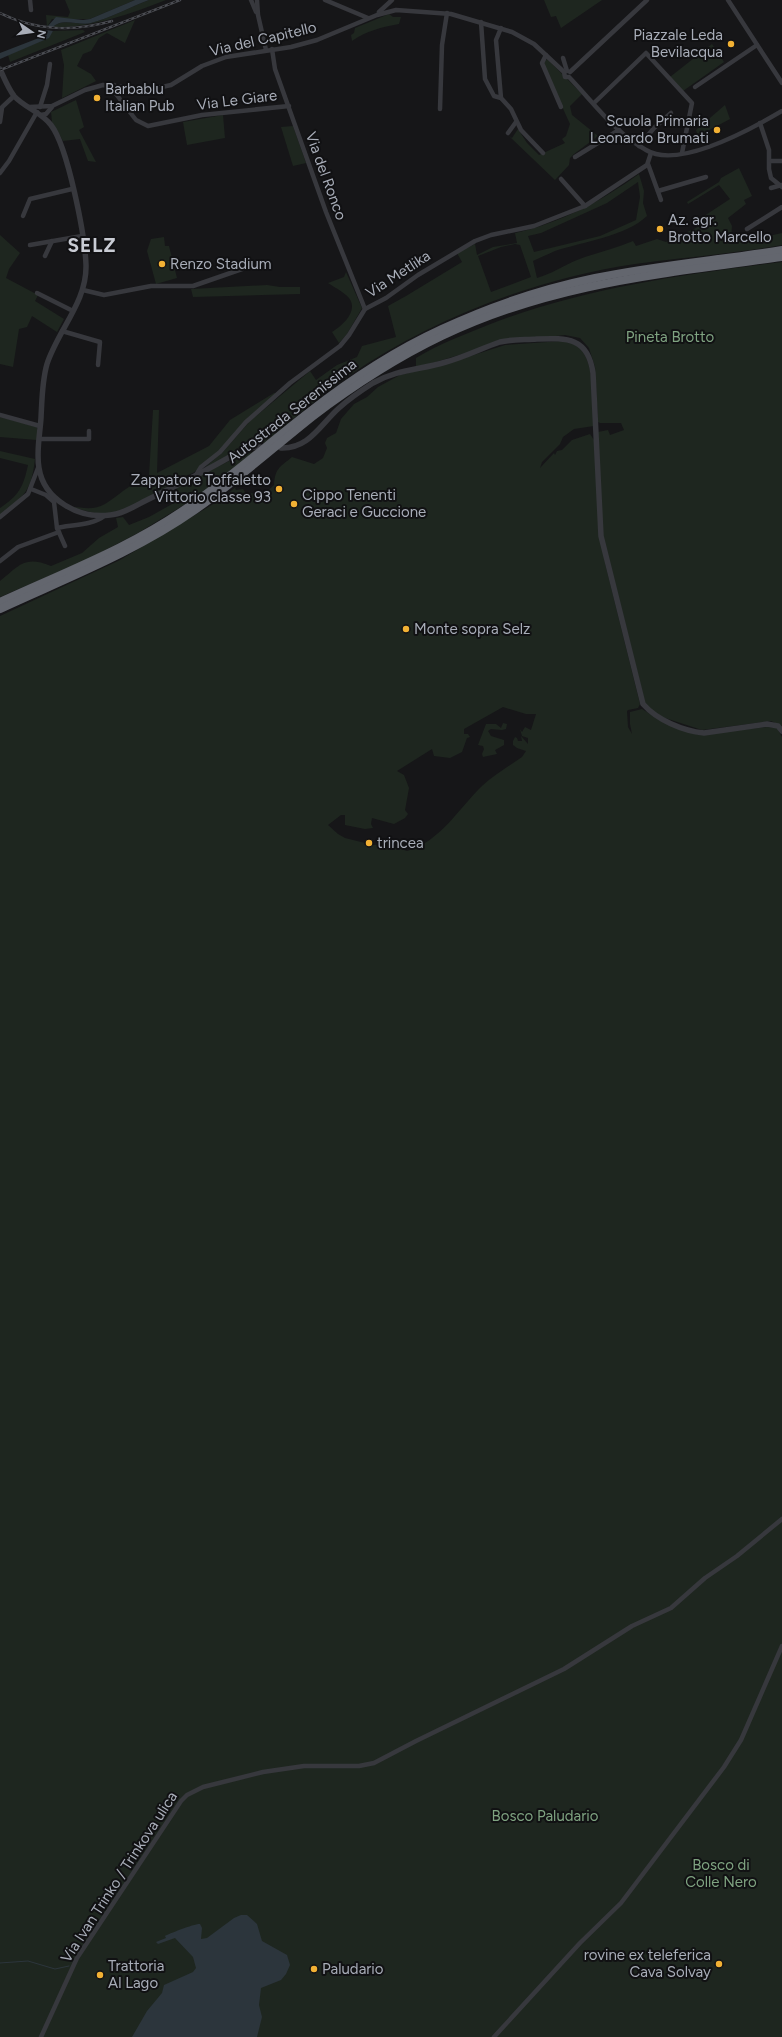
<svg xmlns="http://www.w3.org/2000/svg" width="782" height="2037" viewBox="0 0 782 2037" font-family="Figtree,sans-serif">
<rect width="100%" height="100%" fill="#161618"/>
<g fill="#1e261f" fill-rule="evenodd">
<path d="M65,0h70l-45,19h-38l-5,8 -1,-12 22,2 2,-5z"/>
<path d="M149,0h17c-36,14 -74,28 -113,27 9,-10 26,-1 38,-4 20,-5 39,-16 58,-23z"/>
<path d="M544,0h58l-41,28 -5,-12 -5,1z"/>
<path d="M389,14l4,3h8l-2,7c-17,3 -33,7 -47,17l-1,-6 3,-2 1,-5z"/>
<path d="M135,20l-10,23 -18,-10 -8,5 -8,13 -8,3 -6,12 14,8 5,7 -34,17 2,-33 -3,-15z"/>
<path d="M83,30l2,2 -75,30 -2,-7 40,-17 5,-7z"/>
<path d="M712,44l12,18 -41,29 -13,-14z"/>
<path d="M547,59l35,35 -12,12 2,9 26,21 -24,18 -4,4 -1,7 -14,15 -46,-44 3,2 6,-9 9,14 12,12 26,-12 -3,-4 4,-3 4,-12 -25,-55 -1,-6z"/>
<path d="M76,100l8,27 -5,3 17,32 -8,-1 -8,-22 -17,2 -11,-19 -1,-10z"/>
<path d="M725,105l5,14 -32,17 -2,-6z"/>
<path d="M223,115l2,23 -38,7 -4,-23z"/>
<path d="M293,126l13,37 -13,3 -12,-39z"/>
<path d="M739,168l13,28 -8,4 2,4 -18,14 4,8 -1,13 4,4 13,-5 8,1 26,-6v12c-49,9 -98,12 -147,19 -100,15 -202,54 -285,111 -30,21 -58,45 -86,68 -25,-2 -38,18 -60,25l18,-15 28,-32 60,-50 6,9 21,-15 20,-8 5,-11 34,-9 -8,-31 18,-10 56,-34 -5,-9 18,-9 2,11 16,-8 24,-4 -2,-10c46,-10 86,-32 124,-59l5,17 -1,12 4,13c-21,20 -65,26 -92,35 -7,3 -15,7 -22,10l4,17c14,-4 26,-12 40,-18 18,-7 38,-11 56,-19l3,5 21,-7 9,3 34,-16 -2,-6 32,-21 -11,-14 -31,19 -1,-2 32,-20 2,-4zM638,182l2,15 -4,23 -36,16 -66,16 -6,-16 13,-3 66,-30zM515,244l5,1 11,32 -40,15 -13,-36 23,-9z"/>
<path d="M0,235l20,18 -11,16 -3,9 32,17 -3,6 29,18 -7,13 -25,-16 -5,11 -8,2 -6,38 -13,-3z"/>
<path d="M164,237l1,9h4l8,32 -21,6 -9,-33 4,-12z"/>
<path d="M782,262v464l-11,-5 -69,9 -40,-13 -10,-6 -7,-8 -42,-167 -5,-104 10,-2 2,5 14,-5 -3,-7h-21l-2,-1 -3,-55 -6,-19 -9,-10 -15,-3 -63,7 -86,26v-10c23,-14 47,-23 72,-33 95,-37 193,-50 294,-63z"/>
<path d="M346,272l16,36 -15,26 -8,9 -7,-11c10,-6 27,-21 17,-34 -5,-6 -15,-11 -21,-15l16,-6z"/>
<path d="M267,285l13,2h20v7l-107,3 -2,-8z"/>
<path d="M562,341c4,1 9,1 12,3 22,10 19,61 20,82l-20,3 -11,8 -3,7 -18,18 -2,6 14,-15 1,2 2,-4 5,-1 10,-10 18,-6 4,6 11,123 35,141 -2,4 -10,2 -1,1 1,16 4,7 -2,-10v-12l12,-3 13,8 44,18 68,-8 10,1 5,9v1300h-782v-1421l120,-56 100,-60 23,-19 -8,7 1,2 7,-1 3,5 8,-1 5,6 15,-14c1,-17 6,-18 18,-28l22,7 9,-6 4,-10 -2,-5 2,-5 9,-5 5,-14 13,-15 13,-7 11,-10 22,-12 52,-13 53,-17zM503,707l23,7h10l-5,16 -6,-3 -3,5 -2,-3 2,7 6,2v6l-7,-8 1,5h-4l-1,-3 -2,-1 -2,4v4l4,3 9,3 -4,6c-13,9 -28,18 -40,29 -23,22 -42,56 -75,65l-20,-7 -14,1 -28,-7 -7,-4 -10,-9 13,-10h4v10l20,4 8,-1 -2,-4 1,-6 22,6 11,-6 3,-4 -3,-4 4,-22 -5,-13 -7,-4 35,-22 2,7 16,2 12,-6 5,-14 3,-1 -2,-3h-4v-5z"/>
<path d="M274,393h3l-62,63 -22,17 -8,3 1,2c-17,8 -59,34 -77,35 -14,2 -26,-3 -40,-7 29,5 32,2 54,-15 8,-6 18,-11 26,-16l4,-65h6l-2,63 52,-27 21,-26z"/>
<path d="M0,417l37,10v13l-37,-3z"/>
<path d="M258,450l-53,42 -67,41 -52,27 -86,37v-16c19,-15 24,-26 51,-15l31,-13 17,-15 19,-11 -2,-9 7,-1 6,8 20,-8 32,-18 -5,-11 57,-29z"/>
<path d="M0,451l35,8c-4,33 -10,36 -35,56v-7c19,-13 23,-20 28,-43l-28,-7z"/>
<path d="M503,723l4,1 -1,5 -4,1 -11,-1 -3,2 3,5 13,4v5l-9,5 2,4 -14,3 -1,-3 2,-5 -1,-3 -5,-1 8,-21h10l5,4z"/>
</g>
<g fill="#2c353c">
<path d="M135,0h14c-19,7 -38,18 -58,23 -12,3 -29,-6 -38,4h-6l9,-10 27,3 7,-1z"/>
<path d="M46,30l7,1 -4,7 -49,21v-6l44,-17z"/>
<path d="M241,1915h6l10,9 5,17 25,14 3,10 -4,9 -5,6 -20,8 -2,17 3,12 -5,20h-125l15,-26 15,-18 2,-8 29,-13 3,-4 -3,-11 -18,-19 -17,6 -2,-2 10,-4 -1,-2c3,-2 31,-13 35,-12l2,4 -1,11 6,-1 27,-20z"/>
</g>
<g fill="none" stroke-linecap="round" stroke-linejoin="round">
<path stroke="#2c353c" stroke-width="1" d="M0,1963l28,-2 27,8 14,-3"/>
<g stroke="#37383d" stroke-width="4.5">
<path d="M30,0l1,10"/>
<path d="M251,0l5,12"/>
<path d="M257,0l1,15 8,35"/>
<path d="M325,0l43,18"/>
<path d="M728,0l54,83"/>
<path d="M379,12l13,-12"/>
<path d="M481,22l4,57 9,17 7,2"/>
<path d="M501,28l-5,12 5,58 10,11 10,21 22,23"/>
<path d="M272,49l3,20 51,143 39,97"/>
<path d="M546,55l-4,8 19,44"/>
<path d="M563,58l4,13"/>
<path d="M570,72l77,-72"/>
<path d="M114,85l2,9 20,26 12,6 54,-11 87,-9"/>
<path d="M695,87l62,-42"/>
<path d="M594,103l52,-50 46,50 -10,50"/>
<path d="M29,107l23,-1 33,-16 18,-5 46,4 13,-2 9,-2 31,-19 24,-9 65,-10 26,-7 60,-25 19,-5 55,4 61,18 22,12 30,28 1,5h4c24,25 46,56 77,73 33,20 107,-22 136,-39"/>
<path d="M40,107l7,-22 3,-21"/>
<path d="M0,109l14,-13"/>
<path d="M440,109l2,-64 5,-32"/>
<path d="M41,115l5,-1 6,-7"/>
<path d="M0,122l2,-14"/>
<path d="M760,123l9,27v19l2,9 11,9"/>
<path d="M508,133l8,-11"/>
<path d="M639,146l15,-18 17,-15"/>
<path d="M575,157l44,-27"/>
<path d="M771,161h11"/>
<path d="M648,164l13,36"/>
<path d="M0,173l9,-12 28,-49"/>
<path d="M561,179l24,27"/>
<path d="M771,188l11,-3"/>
<path d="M658,191l48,-14"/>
<path d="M23,216l7,-17 42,-10"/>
<path d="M747,229l35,-22"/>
<path d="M30,245l52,-9"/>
<path d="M45,256l7,-15"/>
<path d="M83,290l21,5 47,-9h42l49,-17"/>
<path d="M37,293l36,18"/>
<path d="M62,331l38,11 -2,23"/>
<path d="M0,415l40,11"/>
<path d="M39,439h50v-8"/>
<path d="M196,475l5,-8 19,-15 26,-30 44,-39 50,-37 9,-11 16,-26 21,-11 32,-23 57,-34 16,-6 43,-9 51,-20 62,-41 4,-12"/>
<path d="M31,489l15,6 8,7 3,26 8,18"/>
<path d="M0,517l28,-23 10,-26"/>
<path d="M57,528c13,-3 37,-3 47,-12"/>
<path d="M0,561l18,-14 41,-15"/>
<path d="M41,2037l36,-79 104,-157 6,-6 16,-8 60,-15 41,-6h55l15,-3 42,-22 148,-72 68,-43 39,-18 34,-30 32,-22 45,-37"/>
<path d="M494,2037l86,-94 41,-40 103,-136 17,-27 41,-94"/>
</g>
<g stroke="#37383d" stroke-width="5.5">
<path d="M0,69c4,9 8,19 14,27 11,12 27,16 37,29 17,22 34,111 35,140 1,37 -28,65 -39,99 -5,17 -5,36 -6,54 -1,16 -5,34 -2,50 5,32 40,51 71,47 14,-1 28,-11 41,-17 29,-14 58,-29 86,-45l17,-6h6"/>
<path d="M281,448c28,1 39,-23 58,-40 10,-9 23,-18 34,-25 25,-14 47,-13 73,-21 19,-5 36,-14 54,-20 12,-3 25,-2 37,-3 30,-1 51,-2 56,34l8,163 42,168c14,16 40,27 61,29l63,-9 11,2 4,5"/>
</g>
<g stroke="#63666e" stroke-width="8">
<path d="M0,602c65,-30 132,-55 191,-97 41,-29 78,-62 117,-92 42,-33 86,-62 134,-84 49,-23 100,-40 153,-51 62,-13 125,-18 187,-28"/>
<path d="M0,609c67,-31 135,-57 195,-99 41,-29 78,-62 117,-93 41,-31 84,-59 130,-81 111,-53 220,-62 340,-79"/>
</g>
<defs>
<g id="rail">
<path d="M0,13c37,18 73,19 112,8"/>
<path d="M0,70l180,-70"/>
</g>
</defs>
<use href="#rail" stroke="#4a4c52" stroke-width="2.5"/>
<use href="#rail" stroke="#111113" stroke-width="1" stroke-dasharray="3" stroke-linecap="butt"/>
</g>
<g fill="#f2b134" stroke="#111113" stroke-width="1.5">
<circle cx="731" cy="44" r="4"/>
<circle cx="97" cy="98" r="4"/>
<circle cx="717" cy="130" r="4"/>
<circle cx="660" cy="229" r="4"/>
<circle cx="162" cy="264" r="4"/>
<circle cx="279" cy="489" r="4"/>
<circle cx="294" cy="504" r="4"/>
<circle cx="406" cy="629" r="4"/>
<circle cx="369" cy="843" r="4"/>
<circle cx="719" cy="1964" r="4"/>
<circle cx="314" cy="1969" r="4"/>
<circle cx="100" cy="1975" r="4"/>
</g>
<g text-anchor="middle" stroke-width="4" stroke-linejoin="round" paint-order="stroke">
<g font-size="15" fill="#a8adb8" stroke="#111113" text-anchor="start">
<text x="723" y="40" text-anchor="end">Piazzale Leda<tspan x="723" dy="17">Bevilacqua</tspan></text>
<text x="105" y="94">Barbablu<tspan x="105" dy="17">Italian Pub</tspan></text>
<text x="709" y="126" text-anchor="end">Scuola Primaria<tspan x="709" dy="17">Leonardo Brumati</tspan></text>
<text x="668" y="225">Az. agr.<tspan x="668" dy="17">Brotto Marcello</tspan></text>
<text x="170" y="269">Renzo Stadium</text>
<text x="271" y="485" text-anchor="end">Zappatore Toffaletto<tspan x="271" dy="17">Vittorio classe 93</tspan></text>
<text x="302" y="500">Cippo Tenenti<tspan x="302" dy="17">Geraci e Guccione</tspan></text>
<text x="414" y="634">Monte sopra Selz</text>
<text x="377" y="848">trincea</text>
<text x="711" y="1960" text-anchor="end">rovine ex teleferica<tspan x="711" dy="17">Cava Solvay</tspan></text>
<text x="108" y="1971">Trattoria<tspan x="108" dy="17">Al Lago</tspan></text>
<text x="322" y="1974">Paludario</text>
</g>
<g font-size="15" fill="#a8adb8" stroke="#111113">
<text transform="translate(263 39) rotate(-13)" y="5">Via del Capitello</text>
<text transform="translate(237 100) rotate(-7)" y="5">Via Le Giare</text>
<text transform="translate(326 176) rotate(70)" y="5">Via del Ronco</text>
<text transform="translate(398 274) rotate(-33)" y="5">Via Metlika</text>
<text transform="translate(292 411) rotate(-38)" y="5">Autostrada Serenissima</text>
<text transform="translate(119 1877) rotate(-57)" y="5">Via Ivan Trinko / Trinkova ulica</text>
</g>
<g font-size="15" fill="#7fa381" stroke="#111113">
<text x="670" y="342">Pineta Brotto</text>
<text x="545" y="1821">Bosco Paludario</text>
<text x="721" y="1870">Bosco di<tspan x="721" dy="17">Colle Nero</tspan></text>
</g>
<g font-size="19" font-weight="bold" letter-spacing="1" fill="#c9ccd4" stroke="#111113">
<text x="92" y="252">SELZ</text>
</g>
</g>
<g transform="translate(32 32) rotate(103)" stroke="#111113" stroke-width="3" paint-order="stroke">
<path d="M0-3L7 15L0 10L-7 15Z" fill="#a8adb8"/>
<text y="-6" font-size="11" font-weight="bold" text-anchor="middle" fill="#a8adb8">N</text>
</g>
</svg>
